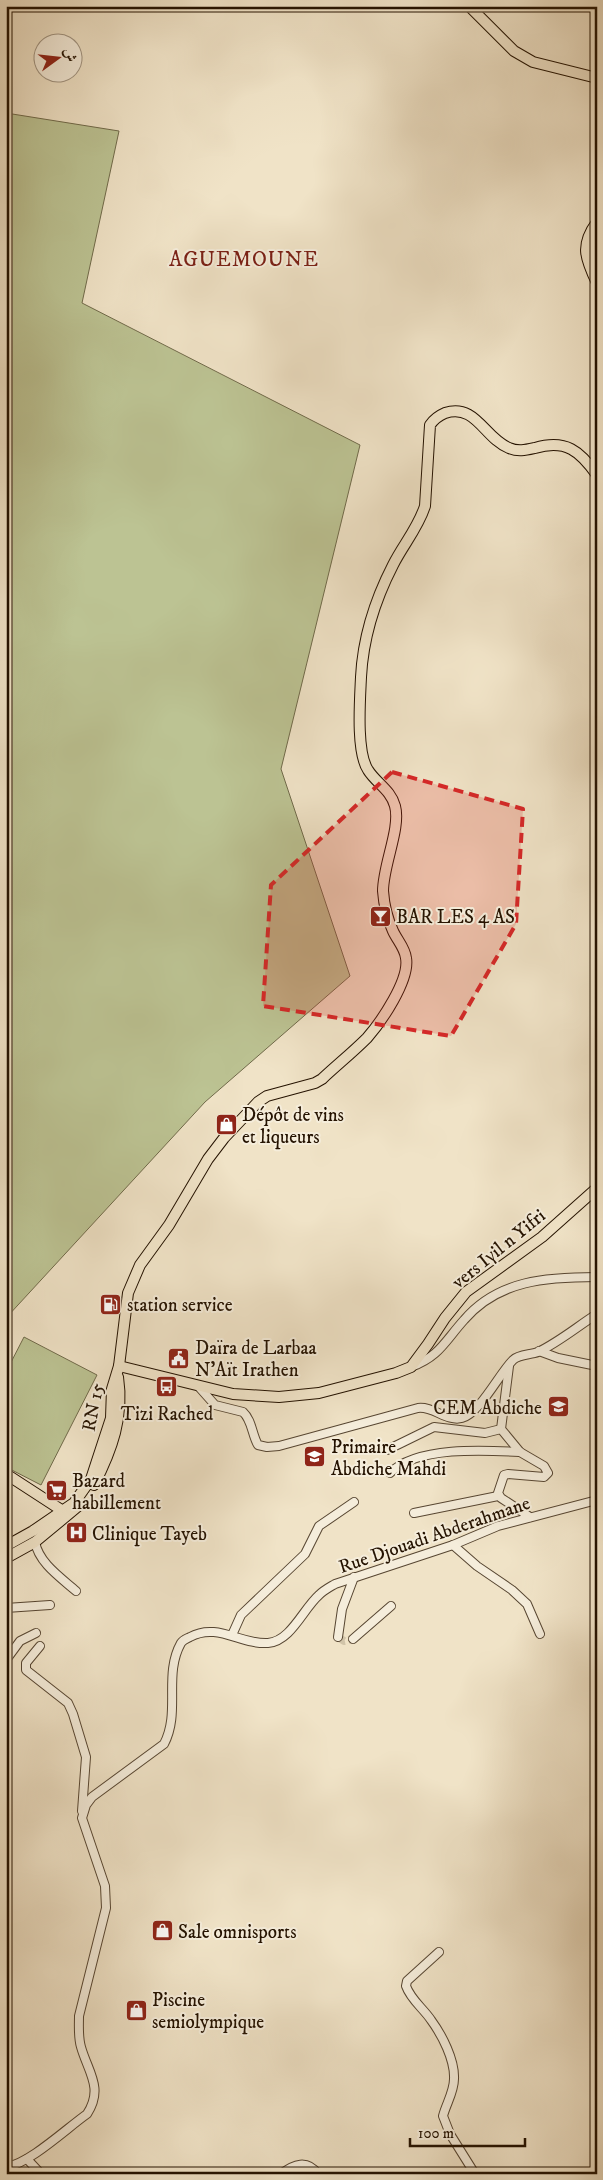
<svg xmlns="http://www.w3.org/2000/svg" width="603" height="2180" viewBox="0 0 603 2180" font-family="'IM FELL DW Pica',Amiri,serif">
<rect width="100%" height="100%" fill="#f0e3c7"/>
<filter id="stains"><feTurbulence type="fractalNoise" baseFrequency=".004" numOctaves="4"/><feColorMatrix values="0 0 0 0 .2 0 0 0 0 .09 0 0 0 0 .02 0 0 0 .5 -.17"/></filter>
<radialGradient id="worn" r=".72"><stop offset=".6" stop-color="#630" stop-opacity="0"/><stop offset="1" stop-color="#630" stop-opacity=".3"/></radialGradient>
<g fill="#bcc393" stroke="#706a4a">
<path d="M6,113l113,18 -37,172 278,142 -79,324 69,207 -145,126 -199,216z"/>
<path d="M24,1337l73,38 -56,110 -35,-18v-95z"/>
</g>
<g fill="none" stroke-linecap="round" stroke-linejoin="round">
<path stroke="#d1c4a9" stroke-width="8" stroke-dasharray="8 4" stroke-linecap="butt" d="M338,1637l6,4 9,-2"/>
<defs>
<g id="minor">
<path d="M539,1351l19,7 39,8"/>
<path d="M509,1366l-8,63 19,23 24,14 4,7 -4,4 -36,-3 -4,1 -6,18 3,5 29,19"/>
<path d="M411,1367c28,-10 34,-26 53,-47 34,-40 83,-43 133,-43"/>
<path d="M199,1387l16,18 28,7c9,8 9,23 15,33l9,2 12,-1 139,-38c15,-2 29,14 44,10 18,-5 37,-44 51,-58 6,-6 17,-5 25,-8 21,-10 40,-26 59,-38"/>
<path d="M387,1450l47,-23 51,6 16,-4"/>
<path d="M390,1473c26,-27 95,-23 130,-21"/>
<path d="M414,1513l84,-17"/>
<path d="M35,1542c4,21 25,35 41,49"/>
<path d="M453,1545l24,21 35,24 15,14 13,30"/>
<path d="M6,1608l44,-3"/>
<path d="M232,1635l9,-20 64,-61 14,-28 35,-24"/>
<path d="M338,1637l4,-28 12,-32"/>
<path d="M353,1639l38,-33"/>
<path d="M40,1646l-14,17v7l42,33 5,11 13,43 -4,54"/>
<path d="M6,1660l14,-19 16,-8"/>
<path d="M439,1952l-32,29 -1,5c5,14 17,22 25,34 11,15 24,40 23,59 0,13 -8,25 -11,37l7,18 25,40"/>
<path d="M27,2159l14,15"/>
<path d="M6,2167c23,-3 61,-39 81,-53 17,-26 1,-42 -6,-67 -3,-10 -2,-21 -2,-31l27,-108 -1,-22 -23,-68 4,-13 6,-8 72,-53c17,-32 -1,-69 17,-101 2,-3 5,-4 9,-6 27,-15 51,8 78,6 23,-2 35,-34 51,-48 5,-5 11,-8 16,-11l118,-39 45,-19 99,-26"/>
<path d="M281,2174c13,-10 26,-15 37,0"/>
</g>
<g id="major">
<path d="M469,6l45,45 19,11 64,16"/>
<path d="M597,222c-17,23 -12,36 0,61"/>
<path d="M119,1366l114,28 46,3 40,-4 77,-20 15,-6 17,-23 17,-26 21,-26 76,-55 55,-49"/>
<path d="M6,1474l60,39"/>
<path d="M94,1485c18,-35 30,-68 24,-108"/>
<path d="M6,1546l27,-15 41,-28 17,-24 20,-61 1,-29 7,-23 9,-73 12,-28 29,-40 39,-66 16,-21 34,-36 9,-6 48,-13 7,-4c15,-14 31,-27 45,-41 14,-16 43,-58 39,-80 -1,-10 -9,-18 -13,-27 -6,-13 -9,-26 -10,-40 0,-26 18,-63 12,-85 -4,-16 -19,-23 -27,-36 -12,-18 -8,-70 -7,-93 2,-39 14,-77 32,-112 10,-20 25,-37 32,-59l5,-81c4,-6 8,-9 15,-12 31,-10 39,25 64,35 9,4 17,2 26,0 31,-9 45,3 62,27"/>
<path d="M6,1558l29,-16 47,-39"/>
</g>
</defs>
<use href="#minor" stroke="#574632" stroke-width="10"/>
<use href="#major" stroke="#241200" stroke-width="12"/>
<use href="#minor" stroke="#f5eddb" stroke-width="8"/>
<use href="#major" stroke="#f0e3c7" stroke-width="10"/>
</g>
<path fill="#d62828" fill-opacity="0.2" stroke="#d62828" stroke-width="4" stroke-dasharray="10 6" stroke-linejoin="round" d="M392,772l131,37 -7,115 -65,112 -188,-30 8,-121z"/>
<defs>
<symbol id="bar-square" viewBox="-11 -11 22 22"><rect x="-9" y="-9" width="18" height="18" rx="4" fill="#8f2418" stroke="#f5eddb"/><path d="M-6-5H6L.8 .8V4.5H3.5V6h-7V4.5H-.8V.8Z" fill="#fff"/></symbol>
<symbol id="shop-square" viewBox="-11 -11 22 22"><rect x="-9" y="-9" width="18" height="18" rx="4" fill="#8f2418" stroke="#f5eddb"/><path d="M-5-2.5h2.3a2.7 3.5 0 0 1 5.4 0H5L5.5 6h-11ZM-1.5-2.5h3a1.5 2.3 0 0 0-3 0Z" fill="#fff"/></symbol>
<symbol id="fuel-square" viewBox="-11 -11 22 22"><rect x="-9" y="-9" width="18" height="18" rx="4" fill="#8f2418" stroke="#f5eddb"/><path d="M-5.5-6h7V0h2V4h1.3V-2.5L3-4.5l.8-.8L6-3V5H2.5V1h-1V6h-7ZM-4.2-4.7v3.2H.2V-4.7Z" fill="#fff"/></symbol>
<symbol id="civic-square" viewBox="-11 -11 22 22"><rect x="-9" y="-9" width="18" height="18" rx="4" fill="#8f2418" stroke="#f5eddb"/><path d="M-.6-6.5H3V-4.5H.6V-3L4-1V1h2V6H-6V1h2V-1L-.6-3ZM-1.2 2.5V6h2.4V2.5Z" fill="#fff"/></symbol>
<symbol id="bus-square" viewBox="-11 -11 22 22"><rect x="-9" y="-9" width="18" height="18" rx="4" fill="#8f2418" stroke="#f5eddb"/><path d="M-5-6H5V4H4V6H2V4H-2V6H-4V4H-5ZM-3.5-4V0h7V-4ZM-3.5 1.2v1.5H-2V1.2ZM2 1.2v1.5H3.5V1.2Z" fill="#fff"/></symbol>
<symbol id="school-square" viewBox="-11 -11 22 22"><rect x="-9" y="-9" width="18" height="18" rx="4" fill="#8f2418" stroke="#f5eddb"/><path d="M0-5L7-2L0 1L-7-2ZM-4 1L0 2.5L4 1V4Q0 6-4 4Z" fill="#fff"/></symbol>
<symbol id="supermarket-square" viewBox="-11 -11 22 22"><rect x="-9" y="-9" width="18" height="18" rx="4" fill="#8f2418" stroke="#f5eddb"/><path d="M-6-5.5h2.5l.6 2H6L4.5 2H-2.5L-4.4-4H-6ZM-1.5 3.2a1.3 1.3 0 1 0 .1 0ZM3 3.2a1.3 1.3 0 1 0 .1 0Z" fill="#fff"/></symbol>
<symbol id="hospital-square" viewBox="-11 -11 22 22"><rect x="-9" y="-9" width="18" height="18" rx="4" fill="#8f2418" stroke="#f5eddb"/><path d="M-5-5h3v3.5h4V-5h3V5h-3V1.5h-4V5h-3Z" fill="#fff"/></symbol>
</defs>
<g fill-rule="evenodd">
<use href="#bar-square" x="368" y="904" width="25" height="25"/>
<use href="#shop-square" x="214" y="1112" width="25" height="25"/>
<use href="#fuel-square" x="98" y="1292" width="25" height="25"/>
<use href="#civic-square" x="166" y="1346" width="25" height="25"/>
<use href="#bus-square" x="154" y="1374" width="25" height="25"/>
<use href="#school-square" x="546" y="1394" width="25" height="25"/>
<use href="#school-square" x="302" y="1444" width="25" height="25"/>
<use href="#supermarket-square" x="44" y="1478" width="25" height="25"/>
<use href="#hospital-square" x="64" y="1520" width="25" height="25"/>
<use href="#shop-square" x="150" y="1918" width="25" height="25"/>
<use href="#shop-square" x="124" y="1998" width="25" height="25"/>
</g>
<g text-anchor="middle" stroke-width="4" stroke-linejoin="round" paint-order="stroke">
<g font-size="19" fill="#241200" stroke="#f5eddb" text-anchor="start">
<text x="396" y="923">BAR LES 4 AS</text>
<text x="242" y="1121">Dépôt de vins<tspan x="242" dy="22">et liqueurs</tspan></text>
<text x="127" y="1311">station service</text>
<text x="195" y="1354">Daïra de Larbaa<tspan x="195" dy="22">N'Aït Irathen</tspan></text>
<text x="542" y="1414" text-anchor="end">CEM Abdiche</text>
<text x="167" y="1420" text-anchor="middle">Tizi Rached</text>
<text x="331" y="1453">Primaire<tspan x="331" dy="22">Abdiche Mahdi</tspan></text>
<text x="72" y="1487">Bazard<tspan x="72" dy="22">habillement</tspan></text>
<text x="92" y="1540">Clinique Tayeb</text>
<text x="178" y="1938">Sale omnisports</text>
<text x="152" y="2006">Piscine<tspan x="152" dy="22">semiolympique</tspan></text>
</g>
<g font-size="19" fill="#241200" stroke="#f5eddb">
<text transform="translate(498 1248) rotate(-39)" y="7">vers Iγil n Yifri</text>
<text transform="translate(92 1407) rotate(-79)" y="7">RN 15</text>
<text transform="translate(434 1534) rotate(-19)" y="7">Rue Djouadi Abderahmane</text>
</g>
<g font-size="21" letter-spacing="1" fill="#7a1f14" stroke="#f5eddb">
<text x="244" y="266">AGUEMOUNE</text>
</g>
</g>
<rect width="603" height="2180" fill="none" stroke="#f0e3c7" stroke-width="25"/>
<rect x="8" y="8" width="588" height="2165" fill="none" stroke="#241200" stroke-width="2.5"/>
<rect x="12" y="12" width="578" height="2155" fill="none" stroke="#241200"/>
<g transform="translate(58 58) rotate(75)"><circle r="24" fill="#f5eddb" stroke="#a19583"/>
<path d="M0-4L9 19L0 12L-9 19Z" fill="#8f2418"/>
<text y="-8" font-size="14" font-weight="bold" text-anchor="middle" fill="#241200">ش</text>
</g>
<path d="M410 2138v8h115v-8" fill="none" stroke="#241200" stroke-width="2.5"/>
<text x="418" y="2138" font-size="15" fill="#241200" stroke="#f5eddb" stroke-width="4" paint-order="stroke">100 m</text>
<rect width="100%" height="100%" filter="url(#stains)"/>
<rect width="100%" height="100%" fill="url(#worn)"/>
</svg>
